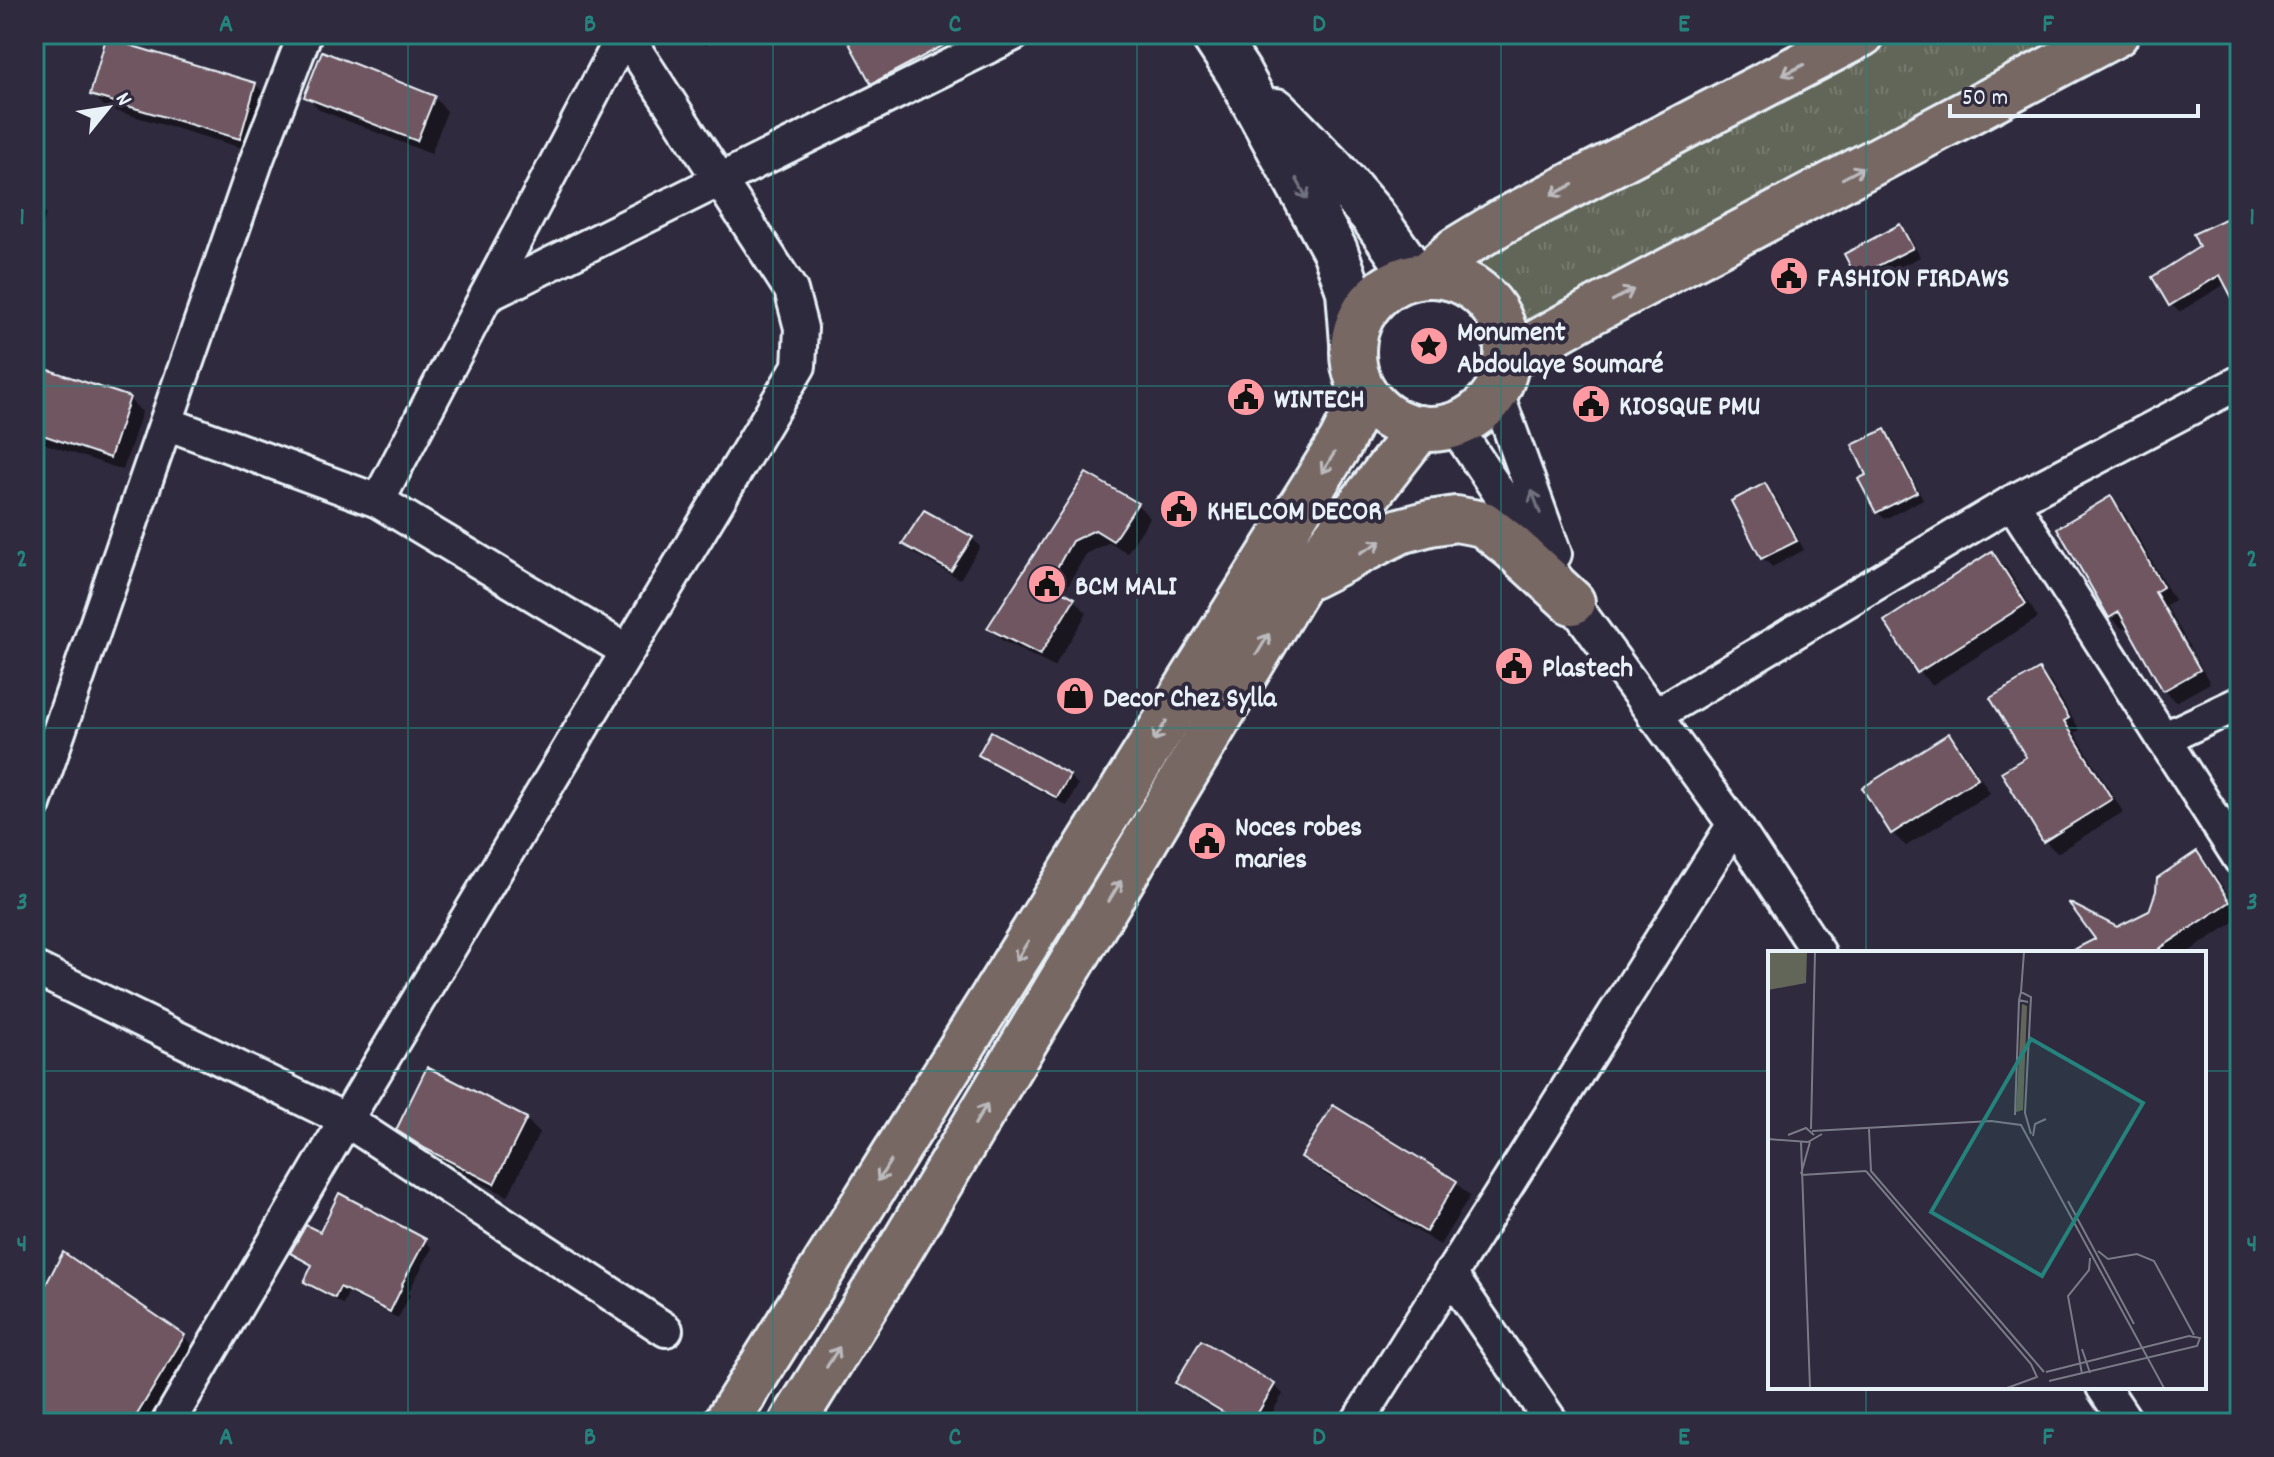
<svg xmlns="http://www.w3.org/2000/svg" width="2274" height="1457" viewBox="0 0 2274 1457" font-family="Dekko,sans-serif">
<defs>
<pattern id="park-tufts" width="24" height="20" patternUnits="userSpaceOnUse" patternTransform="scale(2)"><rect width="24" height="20" fill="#626658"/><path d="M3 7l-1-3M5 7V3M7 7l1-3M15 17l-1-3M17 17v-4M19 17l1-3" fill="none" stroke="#787c71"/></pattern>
</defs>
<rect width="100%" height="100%" fill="#2f2a3d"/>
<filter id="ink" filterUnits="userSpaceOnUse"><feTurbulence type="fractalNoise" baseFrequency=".0125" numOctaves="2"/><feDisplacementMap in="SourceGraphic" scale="16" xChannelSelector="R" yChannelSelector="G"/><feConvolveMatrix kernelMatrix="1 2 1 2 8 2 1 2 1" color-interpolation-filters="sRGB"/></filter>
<g filter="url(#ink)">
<path fill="url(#park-tufts)" stroke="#a5aca8" stroke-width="2" d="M1890,34h186l-552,287c-17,-33 -25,-40 -54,-62l184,-104z"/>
<g fill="#0007">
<path d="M695,34h29l-18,11z"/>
<path d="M862,34h140l-115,62 -14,-14z"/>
<path d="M255,84l14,14 -16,53 -147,-43 -14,-14z"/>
<path d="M307,97h127l13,14 -16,43 -111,-44z"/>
<path d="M34,204l12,10 -12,36z"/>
<path d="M2240,214v94l-13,-25 -48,29 -8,-8 31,-56z"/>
<path d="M1900,227l9,9 11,21 -53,27 -9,-8z"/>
<path d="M34,367l94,31 14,14 -19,58 -89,-30z"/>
<path d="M1884,431l8,7 31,61 -38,20 -8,-7 -8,-36z"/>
<path d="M1087,476l50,28 13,14 -23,35 -17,-11 -24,12 -23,40 11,6 13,13 -33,54 -51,-26 -14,-13z"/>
<path d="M1765,485l9,9 30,56 -32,17 -9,-9z"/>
<path d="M2111,499l12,12 51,89 -8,5 44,78 -34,19 -12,-13 -35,-63 -6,3 -13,-12z"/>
<path d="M972,538l8,9 -20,32 -47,-26 -9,-9z"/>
<path d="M1992,554l14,13 32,51 -106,67 -13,-13 -32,-51z"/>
<path d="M2039,671l12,12 29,47 -5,3 48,79 -66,41 -12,-12 -17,-83z"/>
<path d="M1949,735l13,14 28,44 -84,53 -14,-13z"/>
<path d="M981,755l88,21 9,9 -11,21 -78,-43z"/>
<path d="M2196,853l14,14 30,46v5l-53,35h-79l9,-24 33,-17z"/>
<path d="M1333,1108l123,75 14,13 -30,49 -122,-75 -14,-14z"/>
<path d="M526,1119l13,14 -31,63 -67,-33 -29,-19 -13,-14z"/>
<path d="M321,1235l104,6 7,7 -24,45 2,2 -12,23 -50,-25 -5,11 -29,-15 -8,-7 7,-15 -13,-7 -8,-7z"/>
<path d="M34,1311l149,25 17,17 -42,70h-124z"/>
<path d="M1177,1383l97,2 9,9 -17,29h-28l-52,-31z"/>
</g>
<g fill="#6f5761" stroke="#e8f1f8" stroke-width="2">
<path d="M844,34h121l-94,50z"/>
<path d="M106,38l150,45 -16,56 -150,-44z"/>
<path d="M322,51l113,45 -18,45 -113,-44z"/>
<path d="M2240,212v101l-20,-38 -51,31 -17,-29 47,-30 -6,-13z"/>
<path d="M1900,224l13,24 -57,29 -12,-23z"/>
<path d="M34,365l96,32 -20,61 -76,-26z"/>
<path d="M1885,429l32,63 -41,21 -18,-34 8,-4 -14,-30z"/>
<path d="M1086,473l52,30 -25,38 -18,-11 -23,11 -24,43 27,14 -35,57 -53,-27z"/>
<path d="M1765,483l32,58 -36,18 -30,-58z"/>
<path d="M2111,496l52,91 -8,5 45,78 -37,21 -44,-79 -10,6 -52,-90z"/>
<path d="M924,510l49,27 -22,34 -49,-27z"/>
<path d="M1992,551l34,53 -109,69 -33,-52z"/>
<path d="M2039,669l30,49 -5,3 48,78 -69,43 -42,-70 25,-15 -36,-59z"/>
<path d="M991,731l79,44 -13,23 -79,-43z"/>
<path d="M1949,733l29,45 -87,56 -29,-46z"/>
<path d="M2197,851l33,51 -71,47 8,4h-100l28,-14 -27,-37 49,25 32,-16 7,-20 1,-13z"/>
<path d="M427,1067l100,51 -33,66 -68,-35 -30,-19z"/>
<path d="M1333,1105l124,76 -31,51 -125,-75z"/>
<path d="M339,1193l87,46 -24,45 1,1 -13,27 -50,-25 -5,11 -31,-16 8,-17 -22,-12 16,-28 14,7z"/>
<path d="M63,1252l122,83 -53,88h-98v-116z"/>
<path d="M1201,1340l74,44 -23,39h-11l-66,-40z"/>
</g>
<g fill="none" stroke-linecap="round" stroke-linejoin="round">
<defs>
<g id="street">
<path d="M486,296l528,-262"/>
<path d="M1496,391l59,163"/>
<path d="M166,423l212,78 249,150"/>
<path d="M1454,425l118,177 162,222 85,129"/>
<path d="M378,501l246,-467"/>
<path d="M2012,502l228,357"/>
<path d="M1654,716l358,-214 228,-120"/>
<path d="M2163,739l77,-36"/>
<path d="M34,804l223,-645 48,-125"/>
<path d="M34,968l312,152 320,210"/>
<path d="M1450,1274l102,149"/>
<path d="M2103,1387l24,36"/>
<path d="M168,1423l178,-303 453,-754 2,-38 -10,-38 -166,-256"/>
<path d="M1357,1423l377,-599"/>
</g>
<g id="secondary">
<path d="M1213,34l25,38 97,179 14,40 4,52"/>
<path d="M1276,111l56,58 40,46 43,61"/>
</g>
<g id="primary">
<path d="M1427,275l30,-26 46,-28 359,-187"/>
<circle cx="1430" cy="352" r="77"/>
<path d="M1506,360l85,-48 525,-278"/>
<path d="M1311,576l89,-45 30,-8 26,-4 27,5 30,24 59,54"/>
<path d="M726,1423l615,-981 24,-48"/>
<path d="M792,1423l106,-170 403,-672 119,-153"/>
</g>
</defs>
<use href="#street" stroke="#e8f1f8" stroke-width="38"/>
<use href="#secondary" stroke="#e8f1f8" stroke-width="50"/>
<use href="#primary" stroke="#e8f1f8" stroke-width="50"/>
<use href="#street" stroke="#2f2a3d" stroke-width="32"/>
<use href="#secondary" stroke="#2f2a3d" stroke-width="44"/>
<use href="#primary" stroke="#776864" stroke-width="44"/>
</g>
<defs><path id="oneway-shaft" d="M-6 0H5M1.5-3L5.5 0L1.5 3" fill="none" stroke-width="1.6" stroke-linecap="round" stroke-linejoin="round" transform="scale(2)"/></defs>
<g stroke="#bbbabd">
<use href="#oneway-shaft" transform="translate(1793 70) rotate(153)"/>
<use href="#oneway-shaft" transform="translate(1853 173) rotate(-28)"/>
<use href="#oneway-shaft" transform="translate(1562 190) rotate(153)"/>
<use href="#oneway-shaft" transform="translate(1623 295) rotate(-28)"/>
<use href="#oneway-shaft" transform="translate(1328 463) rotate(122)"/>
<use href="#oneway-shaft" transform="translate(1371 547) rotate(-29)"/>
<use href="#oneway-shaft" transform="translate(1263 644) rotate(-59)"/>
<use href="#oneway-shaft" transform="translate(1160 731) rotate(122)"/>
<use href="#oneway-shaft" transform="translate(1115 891) rotate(-59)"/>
<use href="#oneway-shaft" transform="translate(1022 951) rotate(122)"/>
<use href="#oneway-shaft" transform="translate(981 1114) rotate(-59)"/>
<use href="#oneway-shaft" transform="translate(884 1171) rotate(122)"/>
<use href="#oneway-shaft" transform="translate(833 1357) rotate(-58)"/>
</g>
<g stroke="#70707e">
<use href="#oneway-shaft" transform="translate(1302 189) rotate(62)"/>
<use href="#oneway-shaft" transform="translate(1536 502) rotate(-110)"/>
</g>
</g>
<path fill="none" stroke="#25827c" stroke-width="2" stroke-opacity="0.55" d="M408,34v1389M773,34v1389M1137,34v1389M1501,34v1389M1866,34v919M34,386h2206M34,728h2206M34,1071h1736M2204,1071h36M1866,1387v36"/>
<defs>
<symbol id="civic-disc" viewBox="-11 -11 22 22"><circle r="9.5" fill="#ff9aa2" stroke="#2f2a3d"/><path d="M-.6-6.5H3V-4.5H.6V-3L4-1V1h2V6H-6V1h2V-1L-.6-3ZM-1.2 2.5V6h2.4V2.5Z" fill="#111"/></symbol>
<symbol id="sight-disc" viewBox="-11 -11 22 22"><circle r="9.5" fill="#ff9aa2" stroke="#2f2a3d"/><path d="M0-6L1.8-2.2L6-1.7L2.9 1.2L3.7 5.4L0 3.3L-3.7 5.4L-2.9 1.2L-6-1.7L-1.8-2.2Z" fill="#111"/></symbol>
<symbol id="shop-disc" viewBox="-11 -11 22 22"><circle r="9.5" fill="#ff9aa2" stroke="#2f2a3d"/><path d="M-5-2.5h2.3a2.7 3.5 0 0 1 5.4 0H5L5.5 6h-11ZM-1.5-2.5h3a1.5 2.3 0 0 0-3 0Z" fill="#111"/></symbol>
</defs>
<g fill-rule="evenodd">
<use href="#civic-disc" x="1767" y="254" width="44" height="44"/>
<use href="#sight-disc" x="1407" y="324" width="44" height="44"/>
<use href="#civic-disc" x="1224" y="375" width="44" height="44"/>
<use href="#civic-disc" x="1569" y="382" width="44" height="44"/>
<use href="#civic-disc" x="1157" y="487" width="44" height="44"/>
<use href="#civic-disc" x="1025" y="562" width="44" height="44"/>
<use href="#civic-disc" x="1492" y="644" width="44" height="44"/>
<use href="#shop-disc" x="1053" y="674" width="44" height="44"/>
<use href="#civic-disc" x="1185" y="819" width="44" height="44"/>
</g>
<g text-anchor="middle" stroke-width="8" stroke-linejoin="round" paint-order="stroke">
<g font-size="28" font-weight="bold" fill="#e8f1f8" stroke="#2f2a3d" text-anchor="start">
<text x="1817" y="286">FASHION FIRDAWS</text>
<text x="1457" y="340">Monument<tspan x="1457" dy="32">Abdoulaye Soumaré</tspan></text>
<text x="1274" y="407">WINTECH</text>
<text x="1619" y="414">KIOSQUE PMU</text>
<text x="1207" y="519">KHELCOM DECOR</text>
<text x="1075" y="594">BCM MALI</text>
<text x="1542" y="676">Plastech</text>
<text x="1103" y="706">Decor Chez Sylla</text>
<text x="1235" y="835">Noces robes<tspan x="1235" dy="32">maries</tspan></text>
</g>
</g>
<g transform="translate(1768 951)">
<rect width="438" height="438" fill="#2f2a3d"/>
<path d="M254,53l5,2 -4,104 -7,2z" fill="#626658"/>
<path d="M0,1h39l-1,31 -38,7z" fill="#626658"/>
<path fill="none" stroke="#797a88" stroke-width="2" d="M253,41l3,-40M260,51l-9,-2 2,-8 10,5 -6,116 6,21M247,164l4,-115M43,178l4,-177M101,178l2,42 173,201M44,180l179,-10 30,4 143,263M20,184l18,-7 8,7M265,185l2,-12 11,-5M0,188l40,3 14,-8M33,191l9,246M98,220l165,193 6,13 -30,11M33,223l9,-32M33,224l65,-4M300,250l66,123M330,300l10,8 29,-5 17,7 40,74M314,398l8,24M278,421l143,-36 11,2 -3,8 -148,35M314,423l-14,-78 21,-26 1,-12"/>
<path fill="#25827c" fill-opacity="0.15" stroke="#25827c" stroke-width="4" d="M263,88l112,64 -101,173 -111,-64z"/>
<rect width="438" height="438" fill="none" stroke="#e8f1f8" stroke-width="4"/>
</g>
<rect width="2274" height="1457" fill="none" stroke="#2f2a3d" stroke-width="88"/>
<g transform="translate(108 108) rotate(60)" stroke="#2f2a3d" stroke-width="6" paint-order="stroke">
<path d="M0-6L14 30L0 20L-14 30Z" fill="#e8f1f8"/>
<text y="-12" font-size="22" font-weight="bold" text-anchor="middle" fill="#e8f1f8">N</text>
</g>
<path d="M1950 104v12h248v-12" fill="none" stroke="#e8f1f8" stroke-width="4"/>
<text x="1962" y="104" font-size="24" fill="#e8f1f8" stroke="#2f2a3d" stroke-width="6" paint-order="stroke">50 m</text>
<rect x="44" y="44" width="2186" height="1369" fill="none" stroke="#25827c" stroke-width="3"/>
<g font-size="26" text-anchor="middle" font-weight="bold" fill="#25827c">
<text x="226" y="31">A</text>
<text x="590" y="31">B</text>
<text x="955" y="31">C</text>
<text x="1319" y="31">D</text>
<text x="1684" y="31">E</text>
<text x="2048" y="31">F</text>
<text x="22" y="224">1</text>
<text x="2252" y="224">1</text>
<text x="22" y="566">2</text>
<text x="2252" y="566">2</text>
<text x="22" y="909">3</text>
<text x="2252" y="909">3</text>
<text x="22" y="1251">4</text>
<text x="2252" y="1251">4</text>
<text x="226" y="1444">A</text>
<text x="590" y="1444">B</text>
<text x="955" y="1444">C</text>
<text x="1319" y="1444">D</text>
<text x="1684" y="1444">E</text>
<text x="2048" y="1444">F</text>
</g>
</svg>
